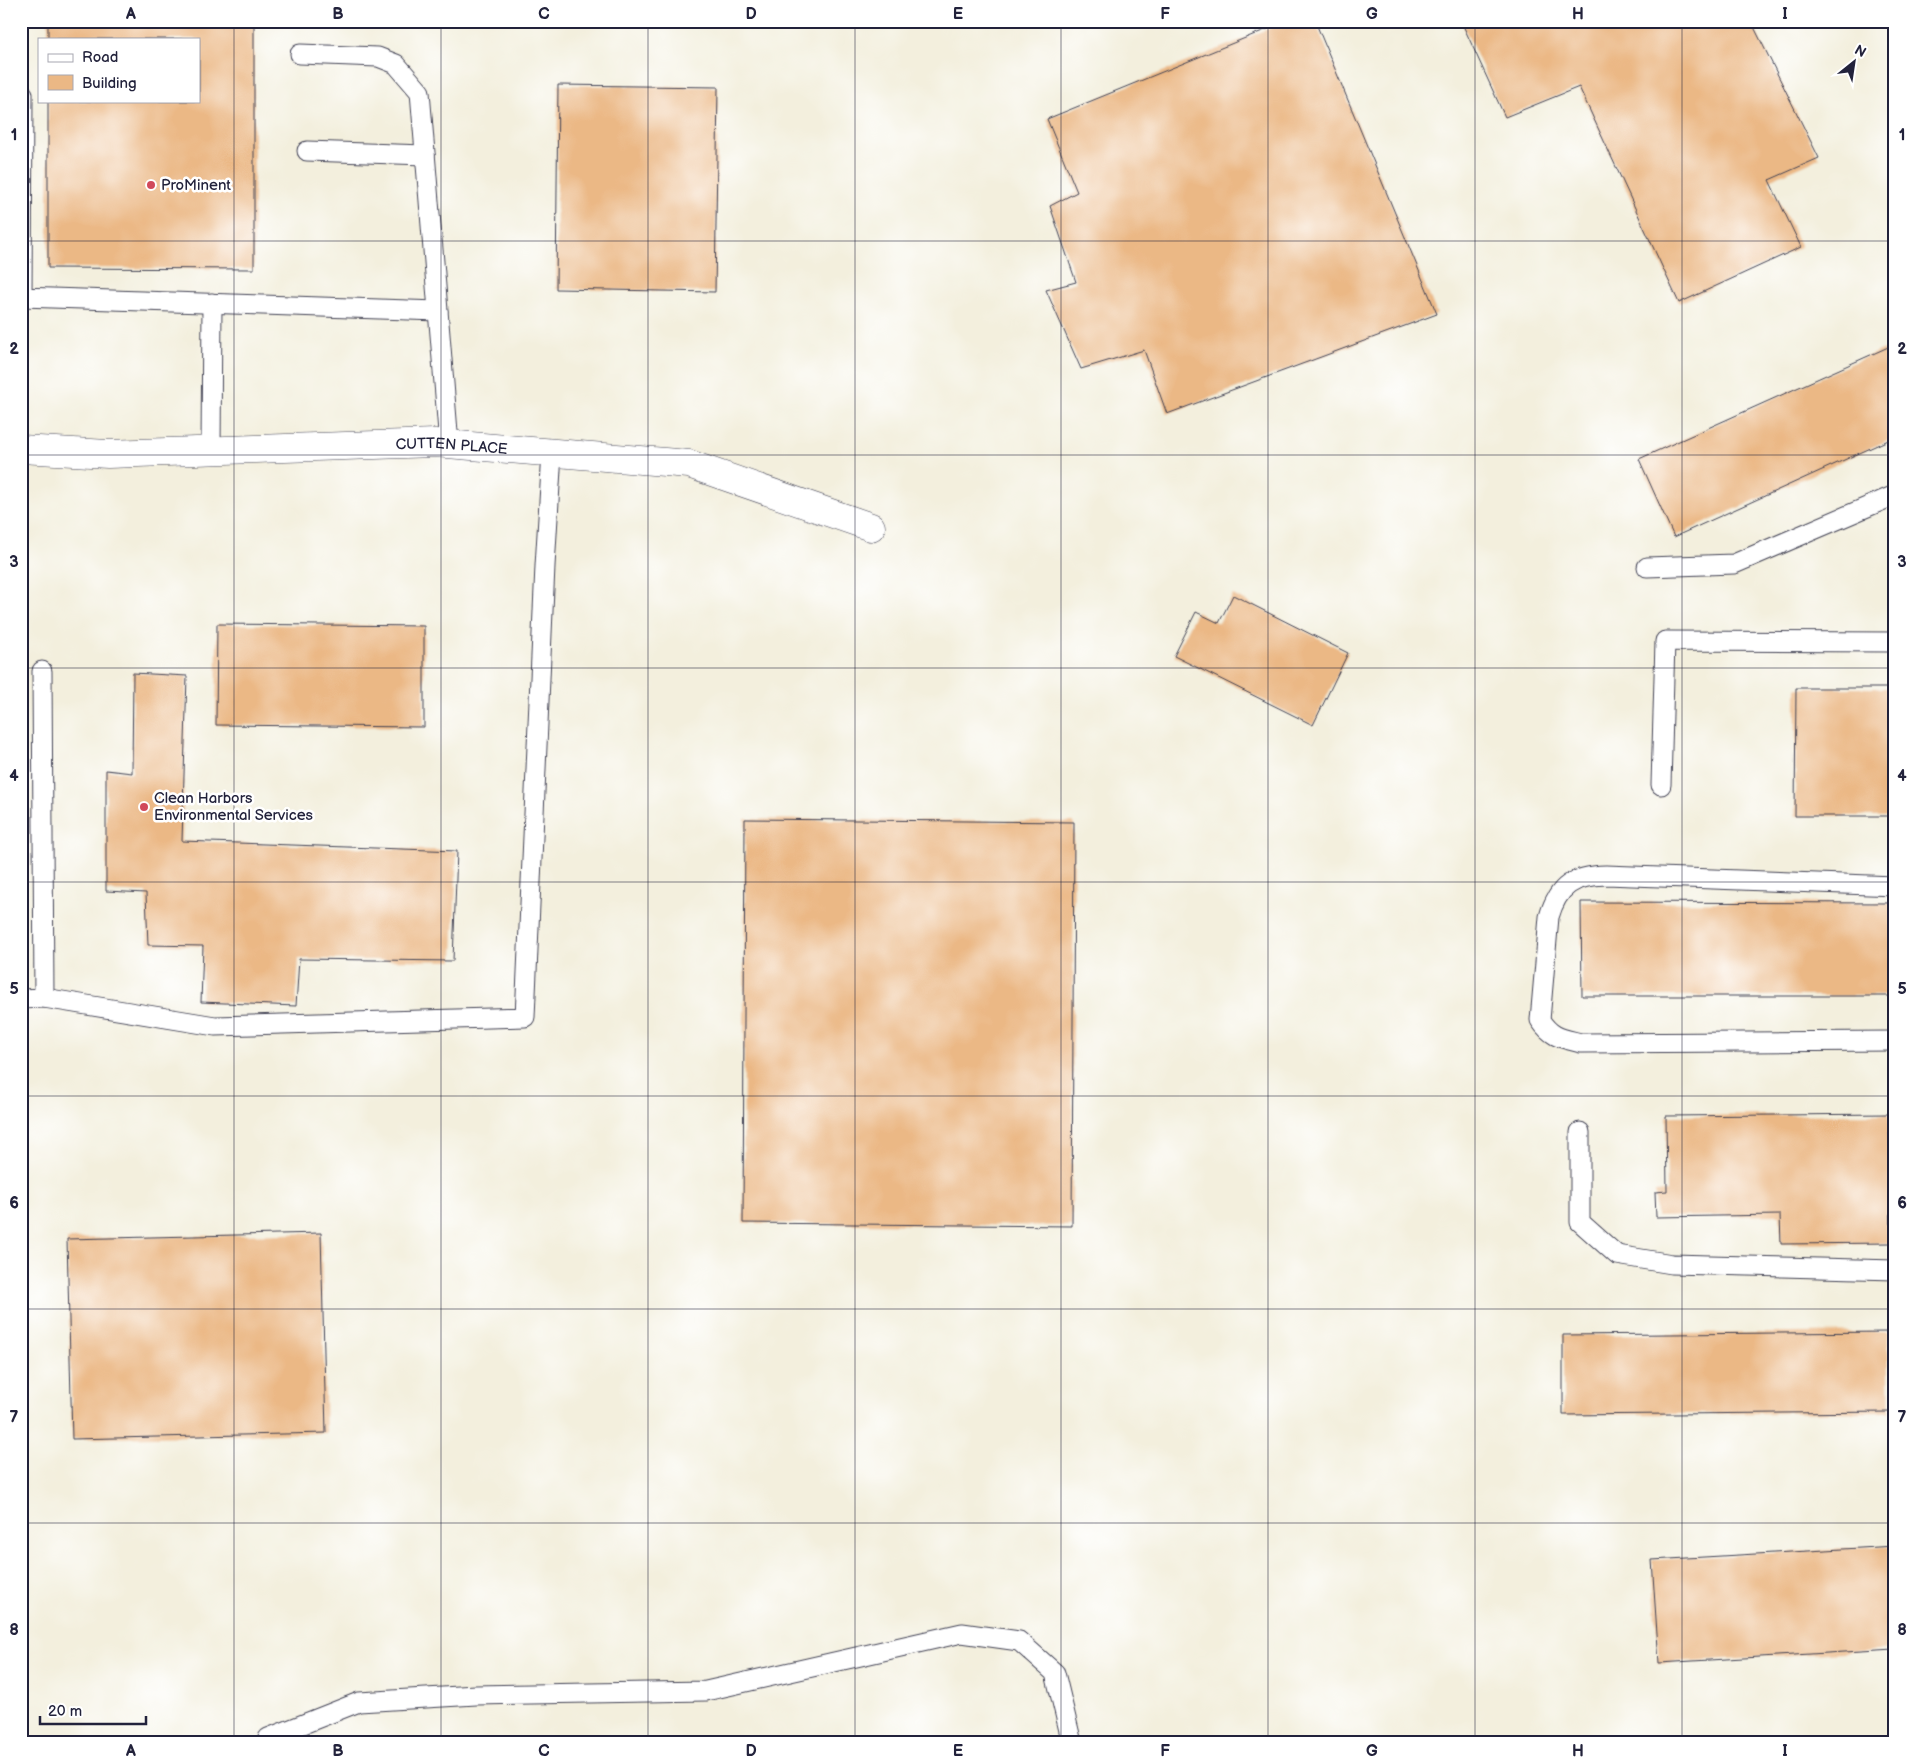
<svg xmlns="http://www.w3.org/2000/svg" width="1916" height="1764" viewBox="0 0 1916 1764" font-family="'Balsamiq Sans',sans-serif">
<rect width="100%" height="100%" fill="#fff"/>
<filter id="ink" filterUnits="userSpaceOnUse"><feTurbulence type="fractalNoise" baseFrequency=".02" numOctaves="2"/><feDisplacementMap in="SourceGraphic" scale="10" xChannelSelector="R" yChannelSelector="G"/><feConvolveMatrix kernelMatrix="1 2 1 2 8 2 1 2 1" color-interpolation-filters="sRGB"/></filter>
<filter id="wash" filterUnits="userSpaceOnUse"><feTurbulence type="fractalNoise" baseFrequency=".0096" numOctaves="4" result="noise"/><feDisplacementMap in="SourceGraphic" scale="20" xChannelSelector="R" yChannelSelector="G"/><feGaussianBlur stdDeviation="1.12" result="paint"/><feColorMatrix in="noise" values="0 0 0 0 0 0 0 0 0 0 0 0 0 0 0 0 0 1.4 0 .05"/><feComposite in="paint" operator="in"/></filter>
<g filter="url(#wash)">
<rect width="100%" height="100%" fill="#f3efdd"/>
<g id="blocks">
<g fill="#ebb885">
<path d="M48,21h206v248l-206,-1v-167h151v-62h-151z"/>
<path d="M1287,21h28l122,293 -270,100 -23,-64 -63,19 -35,-79 30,-8 -26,-76 27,-14 -30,-73z"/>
<path d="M1461,21h234l1,4 5,-4h50l68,137 -50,22 32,67 -122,56 -100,-216 -74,30z"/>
<path d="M558,85l160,2 -3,205 -159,-3z"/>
<path d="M1895,344v93l-221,100 -35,-78z"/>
<path d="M1233,595l115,58 -35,72 -139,-69 22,-44 23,11z"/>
<path d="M217,624l207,2v101l-208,-2z"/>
<path d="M133,673l54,3 -5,165 275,10 -4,110 -154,-2 -3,47 -95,-4 2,-56 -55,-1 -2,-52 -40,-2v-121l26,3z"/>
<path d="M1796,688h99v128h-100z"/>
<path d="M745,819l329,3 -2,404 -329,-3z"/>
<path d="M1581,902l314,1v93h-313z"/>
<path d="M1889,1114l2,129 -110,1 -1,-29 -124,2 -1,-25 12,-1 -1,-75z"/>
<path d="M321,1233l5,200 -254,6 -5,-200z"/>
<path d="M1888,1332l2,80 -327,3v-80z"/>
<path d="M1895,1546v103l-236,14 -7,-103z"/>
</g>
</g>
</g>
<g filter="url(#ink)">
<use href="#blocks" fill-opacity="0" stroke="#414153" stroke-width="1"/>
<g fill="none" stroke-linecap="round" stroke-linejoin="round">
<defs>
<g id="service">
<path d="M300,54l78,3 18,7 24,28 29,352"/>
<path d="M23,94l-1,203 416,14"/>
<path d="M307,151l118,4"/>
<path d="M211,450l1,-147"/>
<path d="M1647,567l87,-3 161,-69"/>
<path d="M1661,785l4,-144 230,1"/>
<path d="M1895,886l-289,-11c-32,1 -48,10 -57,42l-9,103c12,18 21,18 41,23l314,-2"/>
<path d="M44,998l171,28 310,-9 20,-451 7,-113"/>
<path d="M21,999l23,-1 -2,-327"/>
<path d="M1580,1132v90l37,33 55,9 223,6"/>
<path d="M268,1738l91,-36 117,-7 230,-4 256,-58 57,8 36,32 17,70"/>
</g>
<g id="minor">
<path id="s1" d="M21,449l87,5 327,-11 254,21 182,63"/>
</g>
</defs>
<use href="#service" stroke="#414153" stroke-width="21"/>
<use href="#minor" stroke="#414153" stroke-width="29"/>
<use href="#service" stroke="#fff" stroke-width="19"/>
<use href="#minor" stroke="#fff" stroke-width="28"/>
</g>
</g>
<path fill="none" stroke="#22223b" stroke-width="1" stroke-opacity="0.55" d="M234,21v1722M441,21v1722M648,21v1722M855,21v1722M1061,21v1722M1268,21v1722M1475,21v1722M1682,21v1722M21,241h1874M21,455h1874M21,668h1874M21,882h1874M21,1096h1874M21,1309h1874M21,1523h1874"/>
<g fill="#d1495b" stroke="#fff" stroke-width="2">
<circle cx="151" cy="185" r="5"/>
<circle cx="144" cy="807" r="5"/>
</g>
<g text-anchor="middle" stroke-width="5" stroke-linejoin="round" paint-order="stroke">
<g font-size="15" fill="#22223b" stroke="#fff" text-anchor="start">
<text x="161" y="190">ProMinent</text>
<text x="154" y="803">Clean Harbors<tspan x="154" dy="17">Environmental Services</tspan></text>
</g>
<g font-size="15" fill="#22223b" stroke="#fff">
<text dy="5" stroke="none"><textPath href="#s1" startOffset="431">CUTTEN PLACE</textPath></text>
</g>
</g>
<rect width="1916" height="1764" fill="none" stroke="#fff" stroke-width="55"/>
<rect x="38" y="38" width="162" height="65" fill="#ffffff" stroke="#a7a7b1"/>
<rect x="48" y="54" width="25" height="8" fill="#ffffff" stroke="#a7a7b1"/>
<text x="82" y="62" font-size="15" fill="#22223b">Road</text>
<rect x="48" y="75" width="25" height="15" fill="#ebb885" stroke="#a7a7b1"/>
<text x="82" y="88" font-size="15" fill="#22223b">Building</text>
<g transform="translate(1854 62) rotate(30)" stroke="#ffffff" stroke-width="4" paint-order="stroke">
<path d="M0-4L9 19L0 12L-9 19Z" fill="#22223b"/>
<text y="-8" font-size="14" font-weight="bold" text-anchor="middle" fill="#22223b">N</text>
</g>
<path d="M40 1716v8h106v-8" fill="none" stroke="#22223b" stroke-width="2.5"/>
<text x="48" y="1716" font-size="15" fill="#22223b" stroke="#ffffff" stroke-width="4" paint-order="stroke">20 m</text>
<rect x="28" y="28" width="1860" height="1708" fill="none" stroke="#22223b" stroke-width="2"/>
<g font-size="16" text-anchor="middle" font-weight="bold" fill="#22223b">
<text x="131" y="19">A</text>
<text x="338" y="19">B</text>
<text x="544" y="19">C</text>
<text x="751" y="19">D</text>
<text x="958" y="19">E</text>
<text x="1165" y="19">F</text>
<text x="1372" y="19">G</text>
<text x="1578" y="19">H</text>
<text x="1785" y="19">I</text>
<text x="14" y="140">1</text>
<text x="1902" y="140">1</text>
<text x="14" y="354">2</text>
<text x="1902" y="354">2</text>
<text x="14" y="567">3</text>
<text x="1902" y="567">3</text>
<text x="14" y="781">4</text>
<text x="1902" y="781">4</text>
<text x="14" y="994">5</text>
<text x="1902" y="994">5</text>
<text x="14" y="1208">6</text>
<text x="1902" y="1208">6</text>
<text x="14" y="1422">7</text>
<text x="1902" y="1422">7</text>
<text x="14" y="1635">8</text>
<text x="1902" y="1635">8</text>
<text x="131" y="1756">A</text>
<text x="338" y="1756">B</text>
<text x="544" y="1756">C</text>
<text x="751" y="1756">D</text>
<text x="958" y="1756">E</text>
<text x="1165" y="1756">F</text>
<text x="1372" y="1756">G</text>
<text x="1578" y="1756">H</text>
<text x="1785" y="1756">I</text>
</g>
</svg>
